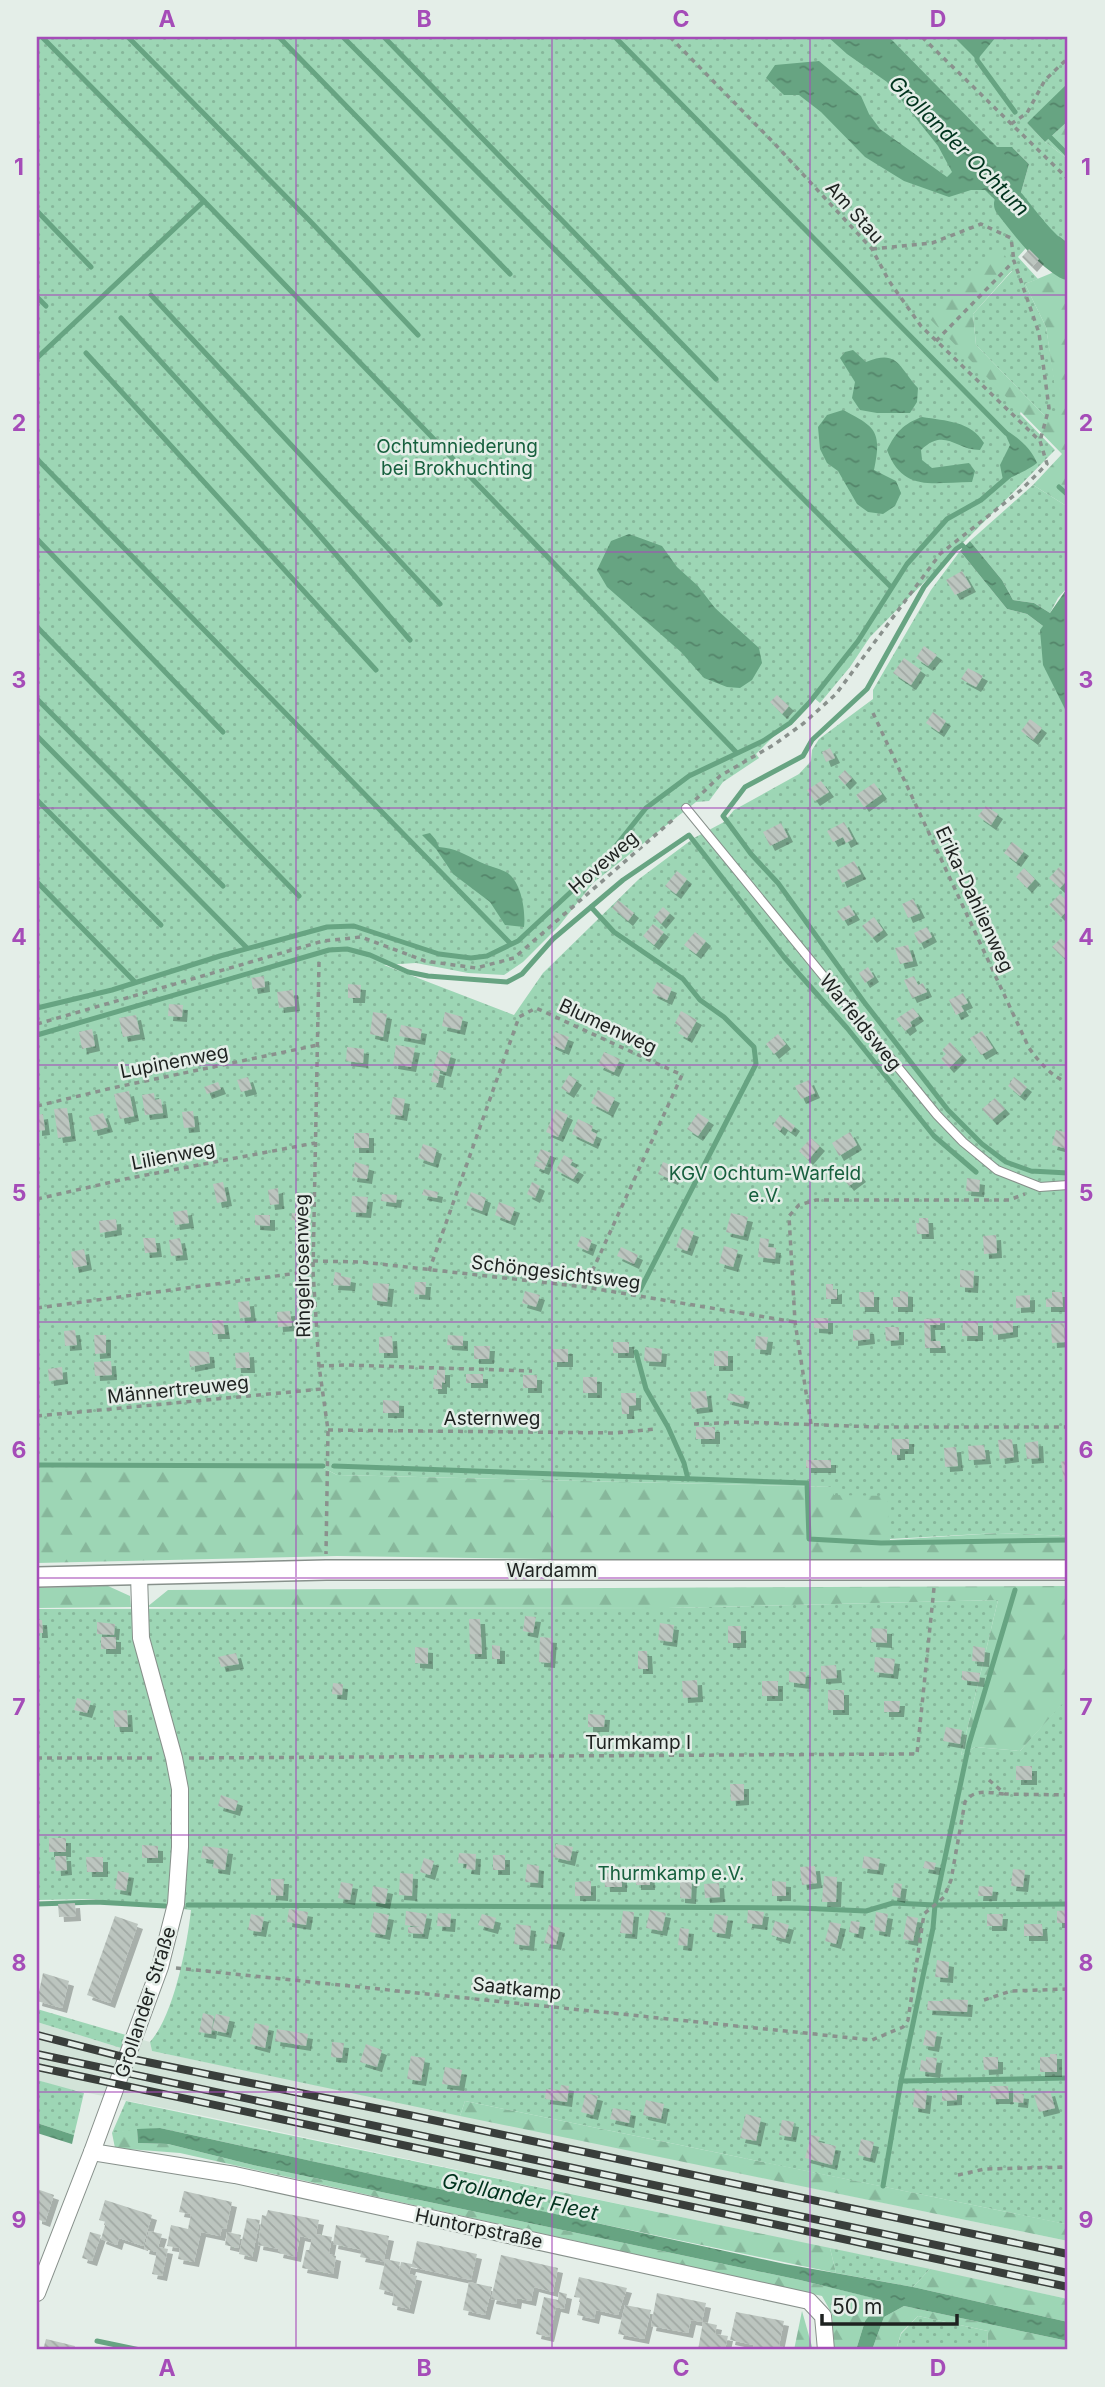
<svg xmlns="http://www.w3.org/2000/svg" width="1105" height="2387" viewBox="0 0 1105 2387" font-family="Inter,sans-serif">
<defs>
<pattern id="green-dots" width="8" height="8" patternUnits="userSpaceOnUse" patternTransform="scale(1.75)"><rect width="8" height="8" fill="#9dd6b5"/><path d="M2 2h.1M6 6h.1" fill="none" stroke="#87b79b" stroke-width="1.8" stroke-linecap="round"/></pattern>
<pattern id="forest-firs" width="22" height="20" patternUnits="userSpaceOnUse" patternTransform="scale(1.75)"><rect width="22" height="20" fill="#9dd6b5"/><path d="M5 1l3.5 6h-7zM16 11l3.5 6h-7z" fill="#87b79b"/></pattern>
<pattern id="water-ripples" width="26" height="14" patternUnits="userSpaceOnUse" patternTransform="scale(1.75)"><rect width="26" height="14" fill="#67a482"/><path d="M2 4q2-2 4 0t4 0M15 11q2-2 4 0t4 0" fill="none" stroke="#54856a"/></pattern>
<pattern id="building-back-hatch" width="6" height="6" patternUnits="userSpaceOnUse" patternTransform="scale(1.75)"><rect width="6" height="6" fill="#bcc5bf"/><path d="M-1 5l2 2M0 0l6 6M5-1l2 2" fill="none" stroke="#a1a9a4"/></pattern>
<filter id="shadow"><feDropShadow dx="5" dy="5" stdDeviation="0" flood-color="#0004"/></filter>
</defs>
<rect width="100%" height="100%" fill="#e4eee8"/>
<path fill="#d2e3d8" d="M37,2022l84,26 5,-13 24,7 2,9 916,190v58l-864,-183 -141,-28 -26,-8z"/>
<g fill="url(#green-dots)">
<path d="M37,37h1031v53l-41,33 18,19 23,17v84l-9,-7 -3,2 -14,-14 2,-2 -24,-26 9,-32 -16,-16 -16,-1 -5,50 42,42 -16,18 20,22 -13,5 21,43 14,88h-16l-68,-70 -3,-31 40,-44 -78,53 86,88 -1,3 35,36 -185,187 -20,30 -30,36 -7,-6 -57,57 3,4 -36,24 -14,19 -13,1 -103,81 -34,43 -36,36 -19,13 -36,-2 -52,-10 -32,2 130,50 29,-42 96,-94 55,-41 30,-16 10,-12 65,-36 12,-13 1,-11 7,-11 54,-40v-9l58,-100 29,-39 47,58 20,5 16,12 16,68 9,21v821l-70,-3 -108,6 -56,-44 -1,-8 -496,-12 -21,-11 -279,4z"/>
<path d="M1033,485l35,22v80l-10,11 -8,15 -16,-10 -21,-3 -11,-20 -32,-39z"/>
<path d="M998,1600l-37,155 14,-8 45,4 44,-50 4,1v525l-3,-3 -600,-123 -5,15 -308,-65 -2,-9c24,-27 37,-96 41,-132l-97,-11 -57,1v-291l630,-1z"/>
<path d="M37,2009l89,26 -5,13 -84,-26z"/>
<path d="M37,2080l47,13 -10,42 -37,-12z"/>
<path d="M126,2101l430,90 7,25 -403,-88 -48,5z"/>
<path d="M830,2248l100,21 -17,18 -77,-14z"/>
<path d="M918,2316l70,15 -1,19h-91l5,-16z"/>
</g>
<g fill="url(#forest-firs)">
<path d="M1068,121v38l-23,-17z"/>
<path d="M1000,247l13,22 -40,45 3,31 68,70h15l-13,-88 -21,-43 39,-16 4,7v232l-35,-22 29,-31 -132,-135z"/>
<path d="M316,1464l21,11 497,12v8l53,1 3,44 108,-7 70,3v23l-233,4 -498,-7 -300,7v-95z"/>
<path d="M108,1586l22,10 1,11 -94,1v-20z"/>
<path d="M1068,1586v116h-4l-44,49 -45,-4 -14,8 37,-155 -331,8 -520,-1 21,-17z"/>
<path d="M465,2101l601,123 2,3v14l-608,-125z"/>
<path d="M137,2129l1,14 30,1 85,21 547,115 82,20 -17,21 -9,29h-22l-2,-36 -10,-18 -642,-143 -65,-5 -3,-15z"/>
<path d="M556,2191l274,57 6,25 -273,-57z"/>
<path d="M930,2269l138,30v23l-155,-35z"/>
<path d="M904,2306l164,35v9h-81l1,-19 -70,-15 -17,17 -5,17h-24l12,-33z"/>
<path d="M802,2311l11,39h-19z"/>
</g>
<g fill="url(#water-ripples)">
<path d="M828,37h61l108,110h15l17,17 -9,32 24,25 -2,3 14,14 3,-2 9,7v32l-16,-18 4,-3 5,4 2,-2 -27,-26 -2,2 3,3 -3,4 -49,-49h-14l-22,7 -45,-16 -39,-24 -44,-45 -22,-17h-15l-18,-17 9,-13 44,-4 42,35 8,18 11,15 67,48 5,-5 -14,-26 -51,-64 -40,-28z"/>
<path d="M954,37h42l-19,23z"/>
<path d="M1068,83v38l-23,21 -18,-19z"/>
<path d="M853,350l13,12c32,-13 32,4 52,26l-1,14 -7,11h-33l-17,-3 -8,-12 3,-16 -15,-24 5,-6z"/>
<path d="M843,410c33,17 39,21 31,60l22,11 5,12 -6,13 -12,8 -15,-2 -11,-8 -19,-33 -11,-8 -7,-14 -2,-22 9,-12z"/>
<path d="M922,417c24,4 49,4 62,26l-4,7c-25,0 -35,-23 -59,0l1,10 10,8 37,-5 6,8 -3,11c-39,0 -69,11 -85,-32 9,-18 16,-26 35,-33z"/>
<path d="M1003,429c13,6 29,20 34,34 -6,5 -25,15 -34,17l-3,-15 10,-20z"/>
<path d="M629,534l33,12 15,21 21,19 17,22 44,40 3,15 -10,17 -12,8 -13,-1 -23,-9 -23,-26 -74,-65 -10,-17 14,-29z"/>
<path d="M970,541l32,39 11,20 21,3 16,10 18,-26v128l-25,-50 -3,-35 3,-4 -16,-12 -20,-5 -47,-58z"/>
<path d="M430,833l6,7 3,7c16,1 27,8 41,15 8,4 18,6 26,10 15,8 20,39 18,55l-19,-2 -15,-23 -37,-28 -17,-25 -14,-14z"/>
<path d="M37,2123l37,12 -2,9 -35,-11z"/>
<path d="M160,2128l625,136 128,23 155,35v19l-164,-35 -20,11 -12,33h-16l9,-29 16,-21 -81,-20 -547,-115 -85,-21 -30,-1 -1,-14z"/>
</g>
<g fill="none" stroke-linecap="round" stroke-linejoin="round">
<g stroke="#67a482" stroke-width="5">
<path d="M42,37l162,164 532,551"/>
<path d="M128,37l182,184 108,114"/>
<path d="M279,37l231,237"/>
<path d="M343,37l548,550"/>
<path d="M384,37l332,342"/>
<path d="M615,37l391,396"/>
<path d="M977,54v6l38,52"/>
<path d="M1046,133l22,22"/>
<path d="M37,211l54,56"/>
<path d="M151,295l289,309"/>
<path d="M37,297l9,9"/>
<path d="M121,318l192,210 97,112"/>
<path d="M86,353l290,317"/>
<path d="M37,358l167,-157"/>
<path d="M37,459l473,484"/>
<path d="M1059,487l9,8"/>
<path d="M37,539l186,193"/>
<path d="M969,552l-7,-7 -6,4 -32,38 -57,102 -55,51 -9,16 -58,31 -22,29 28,38 27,29 86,119 84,108 34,34 24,18 25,9 37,2"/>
<path d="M37,627l262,269"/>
<path d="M37,699l186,187"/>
<path d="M37,736l210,212"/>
<path d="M37,800l124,125"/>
<path d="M37,882l98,100"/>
<path d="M591,907l23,25 69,47 17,21 24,17 30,30 2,17 -116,226"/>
<path d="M37,1008l75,-18 108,-34 107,-29 27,-1 85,28 32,4 16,-2 31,-15 85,-79 43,-54 43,-32 74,-35 27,-18 19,-20 49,-62 49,-77 40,-45 34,-19 29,-25"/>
<path d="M37,1035l292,-85 18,-1 23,6 38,17 20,4 79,6 15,-8 31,-35 70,-59 66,-45 95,122 63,71 87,108 42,36"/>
<path d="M636,1352l10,37 22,38 16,36 4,16"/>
<path d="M37,1465l286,1"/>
<path d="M334,1466l473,17 2,56 72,4 187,-3"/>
<path d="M37,1904l59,-2 69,4"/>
<path d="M188,1905l611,3 67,3 27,-8 42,2 133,-1"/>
<path d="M901,2081l167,-3"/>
<path d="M883,2186l18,-105 32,-153 2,-23 34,-161 46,-154"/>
<path d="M97,2341l43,9"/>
</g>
<path stroke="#67a482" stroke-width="32" d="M1010,204c18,23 34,45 58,60"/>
</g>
<g fill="url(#building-back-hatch)" filter="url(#shadow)">
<path d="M1029,249l10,10 -7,8 -10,-10z"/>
<path d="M962,571l9,16 -16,8 -9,-15z"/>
<path d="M924,646l13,9 -9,11 -12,-8z"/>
<path d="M904,658l17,12 -10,15 -18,-12z"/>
<path d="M968,668l15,8 -7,11 -15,-8z"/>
<path d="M777,695l12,11 -7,8 -12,-12z"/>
<path d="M933,712l13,9 -7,11 -13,-9z"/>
<path d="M1030,719l12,9 -9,12 -12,-9z"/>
<path d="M830,748l5,10 -9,4 -4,-10z"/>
<path d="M845,770l7,8 -7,7 -7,-8z"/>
<path d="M821,781l8,11 -14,9 -8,-11z"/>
<path d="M874,783l8,11 -18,13 -8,-12z"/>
<path d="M986,806l12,8 -7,11 -13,-9z"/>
<path d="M844,822l9,17 -7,4 -3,-6 -10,5 -6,-11z"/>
<path d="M781,823l7,14 -18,9 -7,-14z"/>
<path d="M1012,842l12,9 -8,11 -12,-9z"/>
<path d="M854,861l7,13 -19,9 -5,-13z"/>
<path d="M1059,867l9,9v3l-8,9 -11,-10z"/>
<path d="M1024,868l11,11 -8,9 -11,-11z"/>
<path d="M677,871l10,8 -11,15 -11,-8z"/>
<path d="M1060,894l8,8v8l-7,7 -12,-12z"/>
<path d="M913,899l7,14 -12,5 -6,-14z"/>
<path d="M618,900l16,13 -6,8 -16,-13z"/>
<path d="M849,905l6,10 -12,6 -6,-10z"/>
<path d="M663,907l7,6 -9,11 -7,-7z"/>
<path d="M874,917l9,13 -11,8 -10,-12z"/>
<path d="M653,924l11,8 -10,13 -11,-9z"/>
<path d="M927,927l5,10 -13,7 -5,-11z"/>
<path d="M695,932l11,9 -10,13 -12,-9z"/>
<path d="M1061,938l7,7v9l-4,4 -12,-11z"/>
<path d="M908,945l5,16 -13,3 -5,-16z"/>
<path d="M868,967l6,10 -9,6 -6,-10z"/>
<path d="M264,976l1,11 -12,2 -2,-11z"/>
<path d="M914,976l4,9 5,-2 4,9 -15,6 -8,-18z"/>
<path d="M657,982l15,6 -5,12 -15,-7z"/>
<path d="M348,984l13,1 -1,13h-12z"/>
<path d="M293,990l2,16 -16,2 -2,-16z"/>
<path d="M963,993l5,10 -7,3 3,5 -8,4 -7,-15z"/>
<path d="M169,1004l14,1 -1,12 -14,-1z"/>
<path d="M913,1008l6,8 -9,6 2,4 -7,5 -9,-12z"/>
<path d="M681,1011l16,9 -10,18 -9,-5 4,-5 -7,-5z"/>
<path d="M373,1012l14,2 -4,23 -13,-3z"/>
<path d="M445,1012l18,5 -3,13 -18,-4z"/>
<path d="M136,1015l4,19 -17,3 -4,-19z"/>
<path d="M401,1025l21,4 -2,11 -21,-4z"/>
<path d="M92,1029l3,17 -13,3 -3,-17z"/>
<path d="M982,1031l11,17 -12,7 -11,-17z"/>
<path d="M555,1032l14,5 -5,13 -14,-6z"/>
<path d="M778,1034l8,10 -12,10 -8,-10z"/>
<path d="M950,1042l12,13 -13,13 -8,-9 5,-5 -4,-4z"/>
<path d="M396,1045l19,3 -4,19 -18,-3z"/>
<path d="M347,1047l17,2 -1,14 -17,-2z"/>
<path d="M439,1050l12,4 -5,18 -13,-4z"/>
<path d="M604,1052l16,7 -6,13 -16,-7z"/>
<path d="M434,1070l6,1 -2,12 -7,-1z"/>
<path d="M569,1075l8,5 -8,13 -8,-5z"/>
<path d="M248,1077l4,12 -11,3 -4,-12z"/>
<path d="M1014,1077l13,10 -7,9 -12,-10z"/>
<path d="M809,1080l6,13 -14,6 -6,-13z"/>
<path d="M218,1082l3,7 -14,5 -3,-7z"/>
<path d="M598,1090l17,8 -7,14 -17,-9z"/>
<path d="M129,1091l5,25 -14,3 -6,-25z"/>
<path d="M154,1093l1,7 6,-1 2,14 -18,2 -3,-20z"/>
<path d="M393,1097l12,2 -3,17 -12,-2z"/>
<path d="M995,1098l10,11 -13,11 -10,-11z"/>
<path d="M67,1108l4,28 -13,2 -4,-29z"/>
<path d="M556,1109l12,6 -10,22 -12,-5z"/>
<path d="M193,1111l2,16 -11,1 -2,-16z"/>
<path d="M103,1113l5,14 -15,4 -4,-14z"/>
<path d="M698,1113l11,7 -11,16 -11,-7z"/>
<path d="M43,1114l2,16 -8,1v-16z"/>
<path d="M780,1115l15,11 -4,6 -8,-6 -3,5 -7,-6z"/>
<path d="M578,1119l15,7 -2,5 6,3 -4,10 -21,-10z"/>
<path d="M1056,1130l12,3v16l-16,-4z"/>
<path d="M850,1132l7,13 -18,11 -7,-13z"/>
<rect x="354" y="1133" width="15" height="15"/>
<path d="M811,1138l9,8 -12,14 -9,-9z"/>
<path d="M423,1144l14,5 -4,14 -15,-5z"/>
<path d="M541,1149l10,4 -7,17 -10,-4 2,-5 8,2 -8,-4z"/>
<path d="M564,1155l9,5 -3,5 9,5 -6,9 -17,-9z"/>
<path d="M355,1162l14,4 -2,13 -15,-2z"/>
<path d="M663,1162l15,6 -5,12 -15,-6z"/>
<path d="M852,1165l9,12 -12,9 -9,-12z"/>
<path d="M967,1178l13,2 -1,12 -13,-1z"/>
<path d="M223,1182l4,19 -10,2 -4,-19z"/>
<path d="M532,1182l8,4 -5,12 -8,-4z"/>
<path d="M278,1188l1,16 -9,1 -2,-15z"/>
<path d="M424,1189l14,3 -1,6 -15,-3z"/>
<path d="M471,1192l15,6 -4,13 -16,-6z"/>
<path d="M382,1194l15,1 -1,8 -15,-2z"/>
<path d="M352,1196l16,1 -2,16 -15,-1z"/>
<path d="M499,1202l16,6 -5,13 -15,-6z"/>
<path d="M187,1210l2,13 -14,2 -2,-13z"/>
<path d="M292,1213l11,1v7l-12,-1z"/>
<path d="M731,1213l17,4 -5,19 -17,-4z"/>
<path d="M255,1215h15v11l-15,-1z"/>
<path d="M919,1218h9l1,16h-12l-1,-11h3z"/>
<path d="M116,1219l1,11 -17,3 -1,-12z"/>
<path d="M683,1228l11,4 -7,19 -11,-4z"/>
<path d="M996,1235l1,18 -13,1 -1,-18z"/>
<path d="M581,1236l11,4 -4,11 -11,-5z"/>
<path d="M143,1238h12l2,14 -12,1z"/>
<path d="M180,1238l3,17 -12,1 -2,-16z"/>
<path d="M760,1238l9,1 -1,8 8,1 -1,11 -17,-2z"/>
<path d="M724,1246l14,4 -5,17 -14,-4z"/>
<path d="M621,1247l17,8 -4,9 -17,-8z"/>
<path d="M84,1249l3,16 -13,3 -3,-16z"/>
<path d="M960,1270l14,1 -1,17 -13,-1z"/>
<path d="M335,1272l6,1v3l10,2 -1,8 -17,-1z"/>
<path d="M415,1282h11l-1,13 -11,-1z"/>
<path d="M373,1283l16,1 -2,18 -15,-2z"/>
<path d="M826,1284h7v6l4,-1v10h-11z"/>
<path d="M525,1291l15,4 -4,12 -14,-4z"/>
<path d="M900,1291l8,1v15h-15v-10h7z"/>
<path d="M859,1292h15v15h-14z"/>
<path d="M1052,1292h10l1,15h-17v-8l6,-1z"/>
<path d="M1030,1295v12l-14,1v-12z"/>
<path d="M249,1301l2,16 -11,1 -2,-16z"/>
<path d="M290,1311l2,15 -14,1 -1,-15z"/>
<path d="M814,1318h14v11l-14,-1z"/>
<path d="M940,1318v7h-10l1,16h9l1,7h-16l-1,-29z"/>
<path d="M212,1320h11l2,14h-12z"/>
<path d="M963,1321h15v15h-16z"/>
<path d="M993,1321h20v11l-20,3z"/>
<path d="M1064,1323l1,19 -13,1 -1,-19z"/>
<path d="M885,1327h14v13l-13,1z"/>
<path d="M869,1329l1,10 -17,2v-11z"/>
<path d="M75,1330l2,15 -12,1 -1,-15z"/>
<path d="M94,1335h12v18l-11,1z"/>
<path d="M448,1335l15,1v10l-16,-1z"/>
<path d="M392,1336l1,17h-14v-16z"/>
<path d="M756,1336l12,1 -2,13 -11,-1z"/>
<rect x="613" y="1342" width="16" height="11"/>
<path d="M474,1346h16l-1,13h-15z"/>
<path d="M645,1347l17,2 -1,13 -17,-1z"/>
<rect x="552" y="1349" width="16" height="13"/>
<path d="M189,1351l20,1 1,11 -20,4z"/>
<rect x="714" y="1351" width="14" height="15"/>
<path d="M249,1352l1,16h-14l-1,-15z"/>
<path d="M111,1361l1,14 -17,1 -1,-14z"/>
<path d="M62,1367l1,12 -14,2 -1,-12z"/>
<path d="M437,1370h8v13l-3,-1v7h-9l1,-14h3z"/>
<rect x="466" y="1374" width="17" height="9"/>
<rect x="523" y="1375" width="14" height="13"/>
<rect x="583" y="1377" width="14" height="16"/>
<path d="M706,1391l2,16 -16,2 -2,-17z"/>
<path d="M621,1393h15v12l-7,1v8h-7z"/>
<path d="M729,1393l16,4 -2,7 -16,-4z"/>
<path d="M383,1400l16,1v12h-16z"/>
<rect x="696" y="1427" width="19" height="12"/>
<path d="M892,1439h17v10h-9v6h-8z"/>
<path d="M1012,1439l2,18 -14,2 -2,-19z"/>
<path d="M1038,1441l1,17 -12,1 -2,-16z"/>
<path d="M984,1445l2,14 -17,1 -1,-14z"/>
<path d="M956,1447l2,19 -13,1 -1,-19z"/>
<rect x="806" y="1460" width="25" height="8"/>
<path d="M1068,1460v20l-4,1 -3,-19z"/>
<path d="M525,1616l11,1 -3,16 -10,-2z"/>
<path d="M469,1619h11l2,35h-12z"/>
<path d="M37,1620h5l1,13h-6z"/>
<path d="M97,1622l18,2 -1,11 -17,-1z"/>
<path d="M660,1623l14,2 -2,17 -14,-2z"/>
<rect x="728" y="1626" width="13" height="17"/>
<path d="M872,1628l15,1v14l-16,-1z"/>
<rect x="101" y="1637" width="15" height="12"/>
<path d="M540,1637l12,1 -2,25 -11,-1z"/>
<path d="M492,1645l8,1v13h-8z"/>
<path d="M973,1646l12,2 -1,14 -12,-1z"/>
<path d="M415,1647l13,1v16l-13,-1z"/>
<path d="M638,1651h9l1,18h-10z"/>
<path d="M236,1653l3,11 -18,3 -3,-10z"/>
<path d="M875,1657l20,2 -2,15 -19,-2z"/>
<path d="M836,1665l1,13 -16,1v-13z"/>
<path d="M789,1671l17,1 -1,12 -16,-2z"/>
<path d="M962,1671l18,2 -1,9 -17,-2z"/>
<path d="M697,1680l1,17 -15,1 -1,-17z"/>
<rect x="762" y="1681" width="16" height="15"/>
<path d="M333,1683l10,1 -1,11 -10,-1z"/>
<rect x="828" y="1690" width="16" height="20"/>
<path d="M77,1698l14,3 -4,12 -13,-3z"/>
<path d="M884,1701h16l-1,11h-15z"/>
<path d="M127,1710l1,17h-13l-2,-16z"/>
<path d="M588,1714l17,1 -1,12h-16z"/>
<path d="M946,1727l16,3 -2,14 -17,-3z"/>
<rect x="1016" y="1766" width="16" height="14"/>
<path d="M730,1784h14v16l-13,1z"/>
<path d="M221,1795l17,6 -3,10 -17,-5z"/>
<rect x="49" y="1838" width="17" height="14"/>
<path d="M556,1844l17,3 -3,14 -17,-4z"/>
<path d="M142,1845l16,1v12h-16z"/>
<path d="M203,1846l25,3 -3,21 -12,-2 1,-8 -13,-2z"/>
<path d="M459,1853l17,1 -1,16 -9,-1 1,-5 -9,-1z"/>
<rect x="493" y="1855" width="12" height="15"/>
<path d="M55,1856h11l1,14 -11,1z"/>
<path d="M864,1856l16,3 -2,11 -16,-2z"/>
<path d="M86,1857h17v15h-16z"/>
<path d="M424,1858l10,3 -4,14 -10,-3z"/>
<path d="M925,1861l11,2 -2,7 -11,-2z"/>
<path d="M527,1864l12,2 -1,17 -13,-1z"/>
<path d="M636,1866h13l1,19h-14z"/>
<path d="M815,1866l2,17 -15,2 -2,-18z"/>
<path d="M1013,1869l12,1 -2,17 -12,-1z"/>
<path d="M118,1871l11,2 -3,18 -11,-2z"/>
<path d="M622,1872v15h-17l-1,-14z"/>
<path d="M400,1873l13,1 -1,22 -13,-1z"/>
<path d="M824,1876l13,1 -1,25h-14z"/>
<path d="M271,1879h13l-1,17 -12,-1z"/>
<path d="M680,1879h12l-1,20 -11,-1z"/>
<path d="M591,1881v15h-16v-14z"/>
<path d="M772,1881l14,1v14h-14z"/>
<path d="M341,1882l12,2 -3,16 -12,-2z"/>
<path d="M719,1883l1,14 -15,1 -1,-14z"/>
<path d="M894,1883l8,1 -2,14 -8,-2z"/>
<path d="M373,1886l15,3 -3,15 -14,-3z"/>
<path d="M979,1886l14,1 -1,9h-14z"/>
<path d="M75,1903l1,13 -17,1 -1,-13z"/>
<path d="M289,1909l19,3 -2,13 -19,-3z"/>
<path d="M650,1910l16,3 -4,18 -16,-3z"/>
<path d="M748,1910l16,2 -2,13 -15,-2z"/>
<path d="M1068,1910v13h-11v-12z"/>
<path d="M406,1911l21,3 -4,20 -15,-1v-6h12l-15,-2z"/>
<path d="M623,1911l11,1 -2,22 -12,-1z"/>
<path d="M374,1912l15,3 -4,20 -15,-3z"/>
<path d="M876,1912l12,2 -3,18 -11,-2z"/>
<path d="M438,1913l13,1 -1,13 -13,-1z"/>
<path d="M251,1914l13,3 -3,15 -13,-2z"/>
<path d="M482,1914l14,4 -3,11 -15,-4z"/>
<path d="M715,1914l13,2 -3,18 -13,-2z"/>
<path d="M987,1914h16l-1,12h-15z"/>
<path d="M115,1916l23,8 -28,79 -23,-8z"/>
<path d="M907,1916l11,2 -5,23 -10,-2z"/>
<path d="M775,1921l14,4 -4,14 -14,-4z"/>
<path d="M851,1921l9,1 -2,12 -9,-2z"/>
<path d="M830,1922l11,2 -5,20 -11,-3z"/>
<path d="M516,1924l15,2 -2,20 -15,-2z"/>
<path d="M1024,1924h18l1,12h-19z"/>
<path d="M549,1925l11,3 -4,17 -12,-2z"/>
<path d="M680,1928l9,1 -2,17 -9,-1z"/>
<path d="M937,1960l12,2 -1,16 -13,-1z"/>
<path d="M43,1973l26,8 -7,27 -25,-7z"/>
<path d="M943,1999l25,1 -1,12 -40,-2 1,-9h15z"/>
<path d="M203,2013l11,3 -3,18 -12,-2z"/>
<path d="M216,2014l14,3 -4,16 -14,-3z"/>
<path d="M255,2023l14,3 -4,22 -15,-4z"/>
<path d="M277,2029l31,5 -2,12 -31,-5z"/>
<path d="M926,2030l11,2 -3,15 -11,-2z"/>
<path d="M332,2042l12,1 -2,15 -11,-1z"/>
<path d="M366,2044l16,6 -5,17 -17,-5z"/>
<path d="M1050,2054h7v18h-17v-15h10z"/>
<path d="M411,2056l14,2 -4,23 -14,-2z"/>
<path d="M926,2057l11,1 -2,15 -15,-2 1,-11 5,1z"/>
<path d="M983,2057h15v12l-14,1z"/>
<path d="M445,2067l17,3 -3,16 -17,-2z"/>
<path d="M561,2085l8,1 -2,16 -22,-3 1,-10 14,1z"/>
<path d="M990,2086h18l1,13h-18z"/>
<path d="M915,2089l12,2 -2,18 -12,-2z"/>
<path d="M942,2090h15v10l-15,1z"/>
<path d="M1050,2091l5,17 -16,4 -5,-17z"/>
<path d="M586,2093l12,3 -5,19 -12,-3z"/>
<path d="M1014,2093l10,1 -1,9 -10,-1z"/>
<path d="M646,2100l18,4 -3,15 -18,-4z"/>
<path d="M613,2108l18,3 -2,12 -19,-4z"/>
<path d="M746,2114l15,4 -5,23 -16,-3z"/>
<path d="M782,2120l12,2 -3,15 -12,-2z"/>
<path d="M811,2135l9,2 -2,5 18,4 -4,19 -27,-7z"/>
<path d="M861,2139l13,3 -4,16 -12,-3z"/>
<path d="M37,2189l17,6 -9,27 -8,-3z"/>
<path d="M184,2191l48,11 -6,27 -4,-1 -2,8 -19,-4 -7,30 -16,-3 2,-11 -13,-2 4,-21 17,4 3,-15 -12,-2z"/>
<path d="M105,2200l47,15 -9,31 -24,-8 -2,7 -16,-6 5,-17 -7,-2z"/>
<path d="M268,2210l51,10 -3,14 16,3 -3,17 7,2 -3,18 -31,-6 4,-18h3l3,-11 -12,-3 -4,21 -18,-4 1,-4 -21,-4 4,-30 4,1z"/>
<path d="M247,2218l13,2 -8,37 -13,-3z"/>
<path d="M336,2225l53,11 -5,23 16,3 -2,15 3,-15 11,2 5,-23 60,13 -6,26 -60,-13 -2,7 8,2 -8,33 -17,-4 2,-12 -15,-4 6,-27 -25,-5 2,-7 -29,-6z"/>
<path d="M149,2231l13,3 -4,13 10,2 -6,27 -10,-2 5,-22 -13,-3z"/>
<path d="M90,2232l11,3 -9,26 -10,-3z"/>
<path d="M227,2232l14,3 -3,13 -13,-3z"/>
<path d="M501,2255l57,13 -5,24 -19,-5 -3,14 -14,-3 -1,6 -25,-5z"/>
<path d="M579,2277l48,11 -9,27 -22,-5 -2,9 -17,-4 4,-17 -7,-1z"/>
<path d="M469,2282l23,5 -7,28 -22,-5z"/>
<path d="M559,2292l8,2 -3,15 -8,-2 -7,30 -13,-3 8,-37 14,3z"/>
<path d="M657,2293l49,10 -4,19 -11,-2 -3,13 -37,-7z"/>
<path d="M625,2305l26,5 -7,29 -26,-5z"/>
<path d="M736,2312l48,9 -5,25 4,1 -1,3h-30l2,-5 -24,-5z"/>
<path d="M703,2322l14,3 -2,9 13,2 -3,14h-27z"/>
<path d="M46,2339l29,7 -1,4h-31z"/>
</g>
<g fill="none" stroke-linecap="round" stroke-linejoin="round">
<defs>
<path id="service" d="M686,808l251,307 26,27 34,28 43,17 28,-2"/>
<g id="minor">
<path d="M92,2152l143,23 574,126 14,15 3,34"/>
<path d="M37,2293l55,-141 68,-185 16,-63 4,-57v-58l-6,-31 -33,-120 -2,-63"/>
</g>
<path id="tertiary" d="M37,1577l289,-7h742"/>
</defs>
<use href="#service" stroke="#87908b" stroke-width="10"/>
<use href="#minor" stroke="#87908b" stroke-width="18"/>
<use href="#tertiary" stroke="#87908b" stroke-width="22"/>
<g stroke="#8a918d" stroke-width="3.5" stroke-dasharray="5 5" stroke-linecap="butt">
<path d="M670,37l103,105 99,107 17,32 32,45 119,115 7,23 -26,26 -81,64 -104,140 -32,29 -29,21 -55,32 -25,24"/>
<path d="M922,37l146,142"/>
<path d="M1011,124l16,-11 18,-33 23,-22"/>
<path d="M872,249l60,-6 49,-19 30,14 3,23"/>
<path d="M936,341l78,-80 25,72 10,75 -9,33"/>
<path d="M873,713l156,335c11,15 22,28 39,35"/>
<path d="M319,962l-6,309 6,95 9,64 -2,124"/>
<path d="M37,1024l286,-83 38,-4 64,24 51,7 38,-10 162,-141"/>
<path d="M37,1106l75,-18 206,-43"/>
<path d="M37,1199l88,-20 190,-36"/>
<path d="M313,1261l49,1 223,25 210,35"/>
<path d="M429,1271l90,-254 17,-9 146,67 -97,212"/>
<path d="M37,1308l276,-37"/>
<path d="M319,1366l28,-1 185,6"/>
<path d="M37,1416l285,-27"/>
<path d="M694,1424l48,-2 134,5h192"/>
<path d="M811,1424l-16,-102 -6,-106 10,-11 17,-5h193l16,-6"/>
<path d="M328,1430l287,3 41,-4"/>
<path d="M37,1758h120"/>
<path d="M189,1758l728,-4 17,-166"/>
<path d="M989,1780l16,14 63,1"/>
<path d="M176,1968l696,72 31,-13 5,-7 16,-106 20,-17 7,-17 14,-78c9,-14 25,-9 40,-8"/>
<path d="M984,2000l27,-9 57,-2"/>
<path d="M958,2175l27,-6 83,-2"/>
</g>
<use href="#service" stroke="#fff" stroke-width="8"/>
<use href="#minor" stroke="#fff" stroke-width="16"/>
<use href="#tertiary" stroke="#fff" stroke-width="19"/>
<defs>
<g id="rail">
<path d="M37,2035l90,23 282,57 659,139"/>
<path d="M37,2054l1031,219"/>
<path d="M37,2067l1031,220"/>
</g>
</defs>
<use href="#rail" stroke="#393e3b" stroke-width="8"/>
<use href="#rail" stroke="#e4eee8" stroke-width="5" stroke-dasharray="16" stroke-linecap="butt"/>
</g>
<path fill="none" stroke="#a54cb8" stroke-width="2" stroke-opacity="0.55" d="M296,37v2313M552,37v2313M810,37v2313M37,295h1031M37,552h1031M37,808h1031M37,1065h1031M37,1322h1031M37,1578h1031M37,1835h1031M37,2092h1031"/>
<g text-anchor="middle" stroke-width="5" stroke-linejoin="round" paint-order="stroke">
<g font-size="19" fill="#1e2220" stroke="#e4eee8">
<text transform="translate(855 212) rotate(48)" y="7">Am Stau</text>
<text transform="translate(603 862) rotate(-41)" y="7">Hoveweg</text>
<text transform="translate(975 899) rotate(65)" y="7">Erika-Dahlienweg</text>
<text transform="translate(861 1022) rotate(51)" y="7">Warfeldsweg</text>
<text transform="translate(608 1026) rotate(25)" y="7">Blumenweg</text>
<text transform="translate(174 1061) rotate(-11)" y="7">Lupinenweg</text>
<text transform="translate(173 1155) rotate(-11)" y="7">Lilienweg</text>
<text transform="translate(302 1266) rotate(-91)" y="7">Ringelrosenweg</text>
<text transform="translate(556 1272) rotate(7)" y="7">Schöngesichtsweg</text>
<text transform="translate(178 1389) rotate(-6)" y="7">Männertreuweg</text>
<text x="492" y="1425">Asternweg</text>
<text x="552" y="1577">Wardamm</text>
<text x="638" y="1749">Turmkamp I</text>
<text transform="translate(517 1988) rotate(6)" y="7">Saatkamp</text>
<text transform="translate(145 2002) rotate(-72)" y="7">Grollander Straße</text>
<text transform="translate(479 2228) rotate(12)" y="7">Huntorpstraße</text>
</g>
<g font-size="19" fill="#17603e" stroke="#e4eee8">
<text x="457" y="453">Ochtumniederung<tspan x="457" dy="22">bei Brokhuchting</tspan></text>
<text x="765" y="1180">KGV Ochtum-Warfeld<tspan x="765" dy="22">e.V.</tspan></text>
<text x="671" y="1880">Thurmkamp e.V.</text>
</g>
<g font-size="21" font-style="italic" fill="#00331d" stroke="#e4eee8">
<text transform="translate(959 146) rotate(45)" y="7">Grollander Ochtum</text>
<text transform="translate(520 2197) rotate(12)" y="7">Grollander Fleet</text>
</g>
</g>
<rect width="1105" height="2387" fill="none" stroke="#e4eee8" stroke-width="77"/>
<path d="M822 2314v10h135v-10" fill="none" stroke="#1e2220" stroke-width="3.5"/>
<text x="832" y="2314" font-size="21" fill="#1e2220" stroke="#e4eee8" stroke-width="5" paint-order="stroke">50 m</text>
<rect x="38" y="38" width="1028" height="2310" fill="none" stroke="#a54cb8" stroke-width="2.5"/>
<g font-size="23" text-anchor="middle" font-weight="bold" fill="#a54cb8">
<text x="167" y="27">A</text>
<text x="424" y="27">B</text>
<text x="681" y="27">C</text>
<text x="938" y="27">D</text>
<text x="19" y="175">1</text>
<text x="1086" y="175">1</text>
<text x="19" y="431">2</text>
<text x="1086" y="431">2</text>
<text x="19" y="688">3</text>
<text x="1086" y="688">3</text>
<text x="19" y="945">4</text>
<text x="1086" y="945">4</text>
<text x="19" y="1201">5</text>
<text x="1086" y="1201">5</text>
<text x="19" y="1458">6</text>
<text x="1086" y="1458">6</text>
<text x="19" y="1715">7</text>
<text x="1086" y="1715">7</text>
<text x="19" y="1971">8</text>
<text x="1086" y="1971">8</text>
<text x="19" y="2228">9</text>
<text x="1086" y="2228">9</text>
<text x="167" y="2376">A</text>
<text x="424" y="2376">B</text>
<text x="681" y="2376">C</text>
<text x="938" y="2376">D</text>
</g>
</svg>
